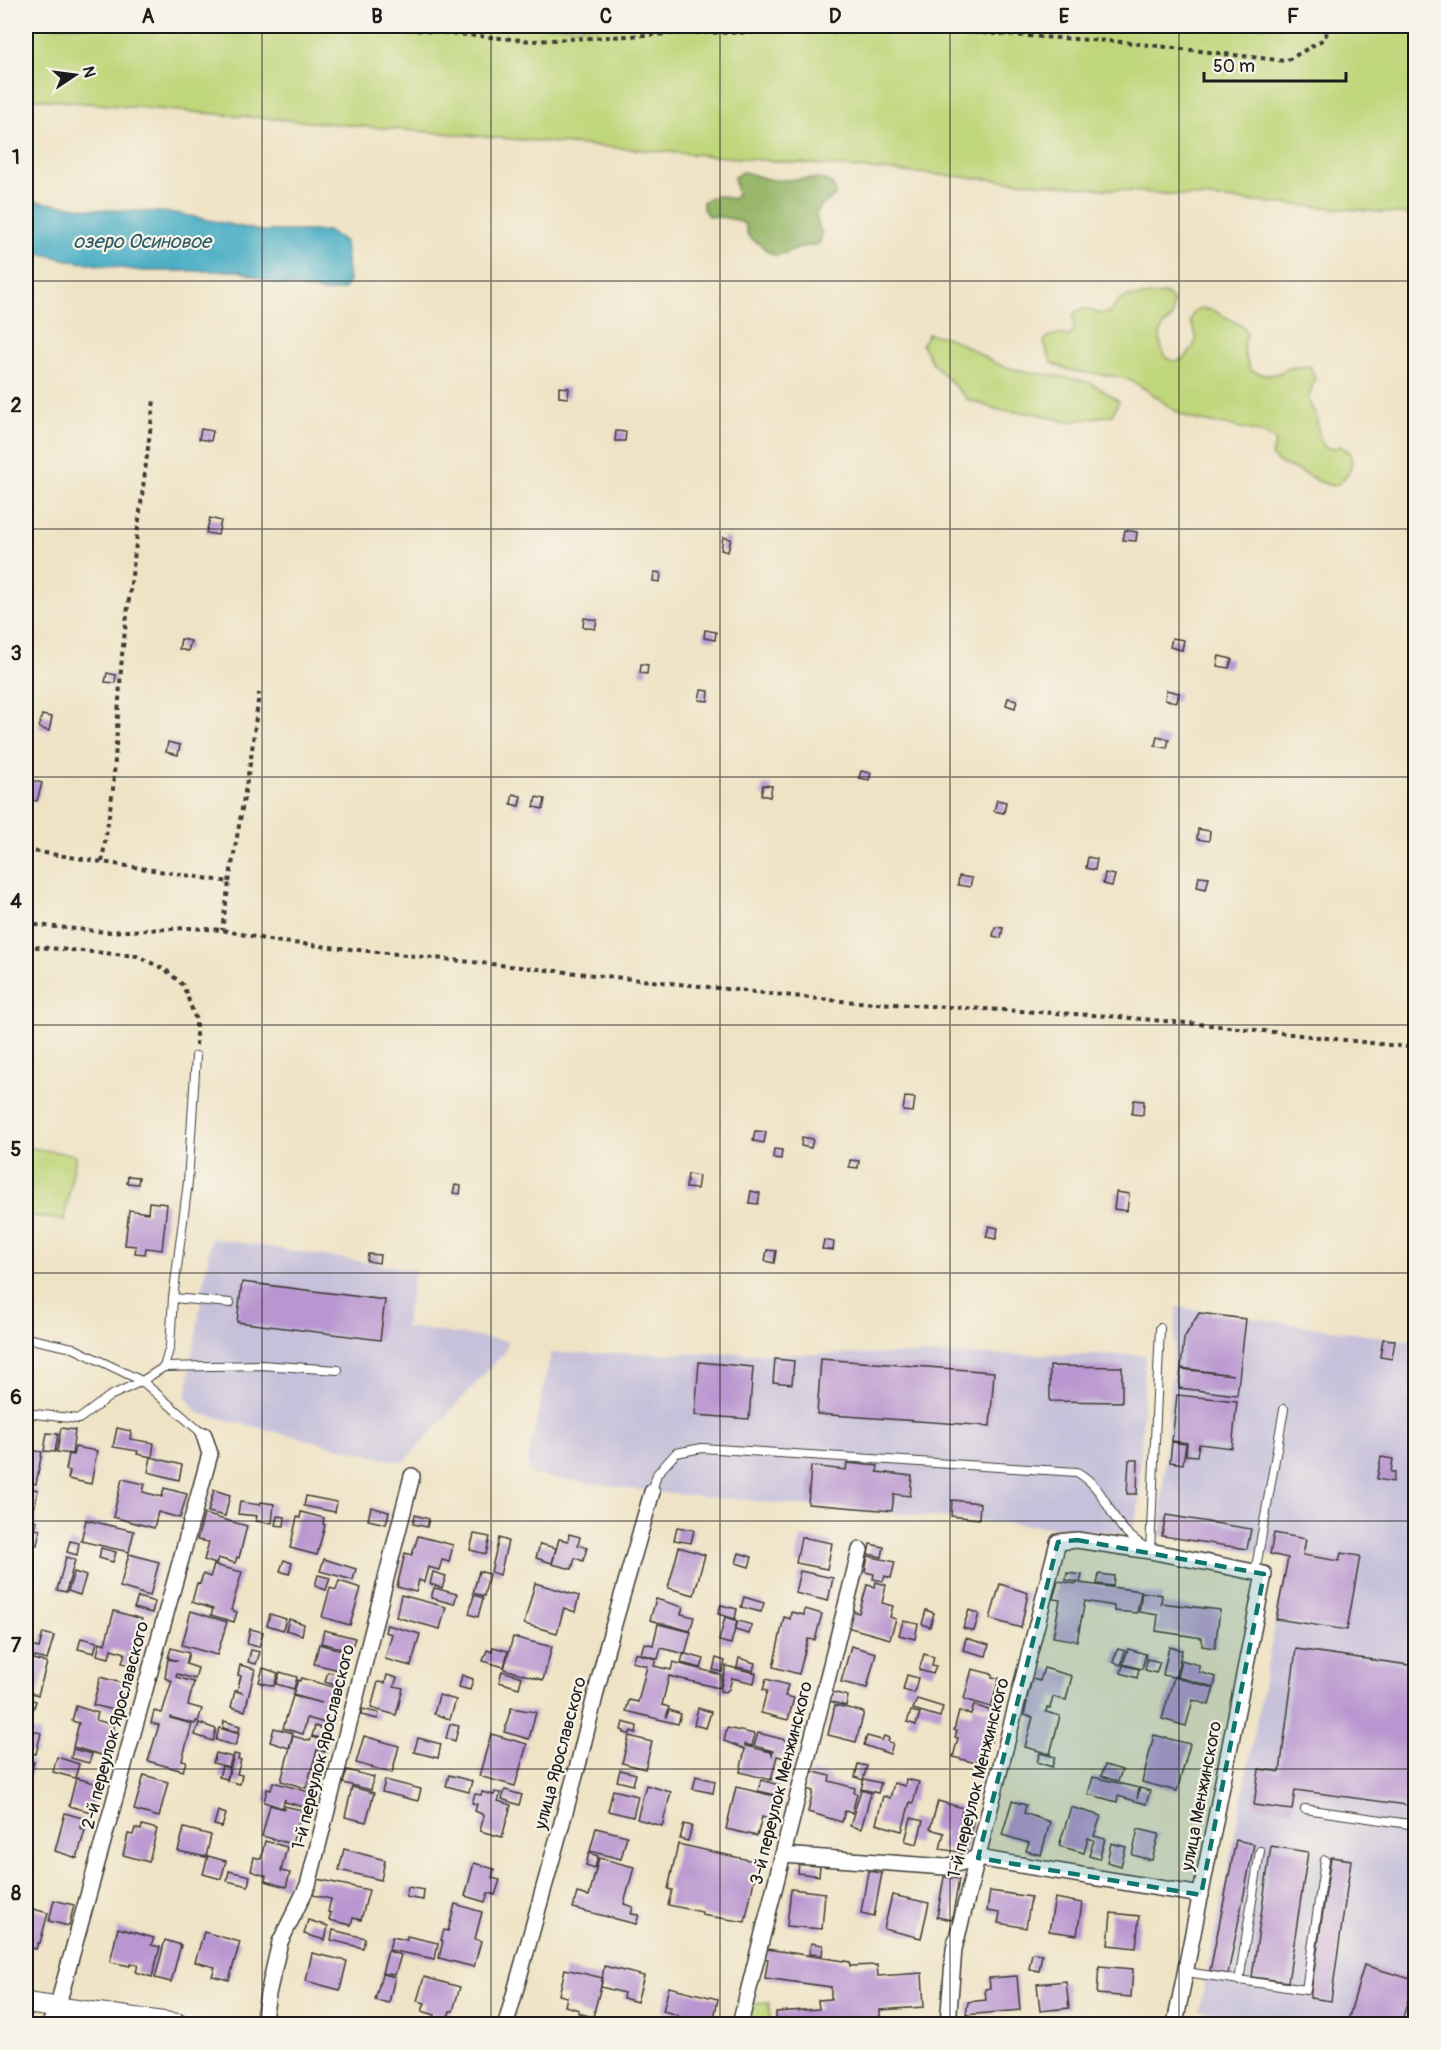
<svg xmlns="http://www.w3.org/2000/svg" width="1441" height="2050" viewBox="0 0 1441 2050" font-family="Pangolin,sans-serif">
<rect width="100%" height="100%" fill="#f7f3e8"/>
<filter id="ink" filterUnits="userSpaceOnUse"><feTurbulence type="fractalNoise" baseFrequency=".0167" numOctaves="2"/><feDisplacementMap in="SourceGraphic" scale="12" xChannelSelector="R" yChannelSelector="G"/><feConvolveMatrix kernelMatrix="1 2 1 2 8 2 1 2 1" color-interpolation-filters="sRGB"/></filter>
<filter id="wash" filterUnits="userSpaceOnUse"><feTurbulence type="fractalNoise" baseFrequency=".008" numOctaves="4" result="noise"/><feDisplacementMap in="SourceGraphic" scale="24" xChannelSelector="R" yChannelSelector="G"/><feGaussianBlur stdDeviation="1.35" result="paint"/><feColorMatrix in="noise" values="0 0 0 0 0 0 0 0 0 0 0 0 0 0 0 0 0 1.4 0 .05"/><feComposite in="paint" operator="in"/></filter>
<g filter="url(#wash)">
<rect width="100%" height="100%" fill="#efe3c5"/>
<g fill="#c6c0da">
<path d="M211,1238l204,32 -10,57 103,14 -3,11 -102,111 -205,-50 -12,-16z"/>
<path d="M1177,1307l238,35v682h-110l-106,-13 35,-173 54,-280 -129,-23z"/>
<path d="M551,1353l594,2 -6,148 -6,25 -15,5 -466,-41 -120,-17 -5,-11z"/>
</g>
<g fill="#c0d67a" stroke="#6e794b" stroke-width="1.5">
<path d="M26,26h1389v189l-1389,-117z"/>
<path d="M1167,294l6,6 -1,18c-3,3 -8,7 -10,10 -5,11 0,36 16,33 9,-2 19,-16 18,-26 -1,-4 -4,-9 -6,-13l4,-11 6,-3 15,3 29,16 3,7c-6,14 -2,23 4,37l13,4 13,-1 11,-6 22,-2 5,12 -7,21 8,17 4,24 5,7 6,2 9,-3 10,6c5,17 -2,23 -14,34 -14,-1 -22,-8 -35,-14 -11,-6 -21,-6 -30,-16l5,-14c-11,-15 -64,-17 -83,-23 -23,-6 -41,-31 -67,-40 -26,-8 -51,-2 -75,-17l-7,-20 3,-5 11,-3 12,2 5,-9 -2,-8 2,-7 9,-4 17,6 10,-2 8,-12 9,-3z"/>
<path d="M928,334c34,3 44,19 72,31 28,11 59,8 87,17 11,3 22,13 32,19l-7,14 -45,7 -29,-8 -40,-4 -31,-11 -36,-38 -9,-17z"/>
<path d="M26,1147l50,8 -12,65 -38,-5z"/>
<path d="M769,2003l1,21h-27l4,-20z"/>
</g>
<path fill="#98b76a" stroke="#5a6a43" stroke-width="1.5" d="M742,172c12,1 21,8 33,8 16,2 64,-11 60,16l-13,9 -6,8 2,12 4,8 -2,10c-8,4 -15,2 -23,5 -18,7 -21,13 -36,-3 -3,-3 -9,-5 -12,-8 -3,-3 -2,-10 -5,-13 -4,-6 -28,-7 -36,-8l-5,-7v-7c10,-8 17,-7 29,-3l5,-4 -3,-18z"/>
<path fill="#44acc4" stroke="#306470" stroke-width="1.5" d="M26,200l65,9 85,4 85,18h68l16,11 4,40 -6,8 -19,2 -49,-9 -37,-12h-96l-70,-10 -46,-11z"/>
<g id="blocks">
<g fill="#b996d0">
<path d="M559,387l10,1 -1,10 -9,-1z"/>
<path d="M201,429l12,2 -2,10 -12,-2z"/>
<path d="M616,431l10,1 -1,9h-10z"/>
<path d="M210,518l11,3 -3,14 -12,-2z"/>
<path d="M1125,530l12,2 -1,9 -13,-1z"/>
<path d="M723,537l8,2 -3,13 -7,-2z"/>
<path d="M654,572l7,1 -1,9 -7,-1z"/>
<path d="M584,618l13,2 -2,9 -12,-2z"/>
<path d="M705,630l11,2 -1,8 -11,-2z"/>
<path d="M1172,638l12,2 -2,10 -12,-3z"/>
<path d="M181,639l10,2 -3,10 -9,-2z"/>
<path d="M1219,656l13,3 -3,9 -12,-2z"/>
<path d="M641,664l7,1 -1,9 -7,-1z"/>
<path d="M107,673l9,2 -1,8 -10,-1z"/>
<path d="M701,690l8,1 -1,10 -9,-1z"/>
<path d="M1166,690l13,3 -2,9 -12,-2z"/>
<path d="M1008,698l9,2 -2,8 -9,-3z"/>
<path d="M42,715l10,2 -3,14 -10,-3z"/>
<path d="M1157,736l12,3 -2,9 -12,-2z"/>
<path d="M168,742l12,3 -2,10 -12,-3z"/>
<path d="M861,771l10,2 -2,7 -10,-2z"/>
<path d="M31,780l11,3 -5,18 -10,-2z"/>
<path d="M763,785l9,1 -2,11 -9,-2z"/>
<path d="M513,794l8,2 -2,10 -8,-2z"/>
<path d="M536,797l9,2 -2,10 -9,-2z"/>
<path d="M997,800l9,2 -2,11 -10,-2z"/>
<path d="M1198,829l12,2 -1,10 -12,-2z"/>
<path d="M1088,857l9,2 -2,11 -9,-2z"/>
<path d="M1105,873l10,2 -3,11 -9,-2z"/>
<path d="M959,876l13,2 -2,9 -12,-2z"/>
<path d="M1199,876l10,1 -3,12 -9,-2z"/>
<path d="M995,927l8,1 -2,10 -8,-2z"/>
<path d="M905,1097l10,1 -2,14 -10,-1z"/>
<path d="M1134,1100l10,1 -1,14 -11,-1z"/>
<path d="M755,1131l11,1 -2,11 -11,-2z"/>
<path d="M802,1137l11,2 -2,9 -10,-2z"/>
<path d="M774,1149l8,1 -1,9 -8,-1z"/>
<path d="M850,1160l9,1 -1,7 -9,-1z"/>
<path d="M688,1174l11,2 -2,13 -11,-1z"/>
<path d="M128,1176l11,1 -1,7 -11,-1z"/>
<path d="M455,1185l6,1 -1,8 -7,-1z"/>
<path d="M751,1191l9,2 -2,11 -9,-1z"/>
<path d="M1116,1192l13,2 -2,17 -13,-2z"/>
<path d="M149,1202l18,2 -5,46 -16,-2 -1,6 -10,-1 1,-7 -11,-1 4,-35 19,3z"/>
<path d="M989,1226l9,2 -2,11 -10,-2z"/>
<path d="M824,1240l10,2 -1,8 -11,-1z"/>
<path d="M767,1250l9,1 -2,12 -9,-2z"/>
<path d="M368,1254l12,1 -1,8 -12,-2z"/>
<path d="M242,1282l143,18 -5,40 -143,-18z"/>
<path d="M1199,1313l47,6 -9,76 -58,-7 2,-19 52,6 -52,-7 3,-30z"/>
<path d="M1383,1339l12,1 -3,19 -12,-2z"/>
<path d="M775,1359l19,2 -2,23 -19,-2z"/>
<path d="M821,1359l173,13 -4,54 -173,-12z"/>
<path d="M699,1362l54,5 -4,52 -54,-4z"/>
<path d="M1050,1366l72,1v35l-72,-1z"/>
<path d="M1177,1395l60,6 -5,47 -33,-4 -2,12 -11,-1 1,-12 -15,-2z"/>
<path d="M61,1428l14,2 -3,24 -15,-2z"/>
<path d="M117,1428l14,3 -1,8 24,4 -2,14 -15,-3 1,-3 -25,-4z"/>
<path d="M47,1433l11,1 -3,18 -11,-1z"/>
<path d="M1172,1442l14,2 -3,20 -13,-2z"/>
<path d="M75,1447l22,4 -6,33 -23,-5 2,-8 -4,-1 3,-16 4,1z"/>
<path d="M26,1449l16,3 -6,32 -10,-3z"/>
<path d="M151,1457l31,8 -3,15 -31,-8z"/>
<path d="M1381,1457l12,2 -2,13h4l-2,10 -16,-3z"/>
<path d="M1129,1460h9l-1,34h-10z"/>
<path d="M847,1463l31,3 -1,6 35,4 -2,20 -16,-2 -2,17 -84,-7 3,-38 35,4z"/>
<path d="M122,1479l23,5 -2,8 19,5 2,-9 23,6 -7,24 -22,-6 -4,16 -41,-11z"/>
<path d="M26,1487l12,3 -6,30 5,1 -2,8 5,1 -3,15 -11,-2z"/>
<path d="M214,1490l16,5 -5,21 -17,-4z"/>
<path d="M306,1496l31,6 -2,10 -31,-6z"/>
<path d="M952,1500l28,3 -1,16 -28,-3z"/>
<path d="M240,1502l20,3 1,-3 13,2 -2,19 -16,-2 1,-5 -19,-2z"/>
<path d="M371,1507l18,5 -3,12 -18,-4z"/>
<path d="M301,1512l23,6 -1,6 2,1 -8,30 -27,-7 7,-31 3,1z"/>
<path d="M204,1514l43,12 -8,32 -2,-1 -2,6 -17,-5 -2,6 -12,-4 5,-18 -12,-2z"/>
<path d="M415,1515l14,4 -2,8 -14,-3z"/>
<path d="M1166,1515l85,14 -4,20 -85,-13z"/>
<path d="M277,1516l8,1 -1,9 -9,-1z"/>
<path d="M86,1520l48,11 -5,21 -48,-11z"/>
<path d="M677,1527l17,3 -3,13 -17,-3z"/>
<path d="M1274,1533l32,6 -3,16 36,6 2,-8 19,3 -13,74 -71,-11 12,-61 -18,-4z"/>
<path d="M474,1534l16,3 -4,17 -16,-4z"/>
<path d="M569,1534l11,3 -2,8 9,3 -4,13 -8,-3 -3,11 -20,-5 7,-25 9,2z"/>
<path d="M418,1536l35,9 -4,17 -7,-2 -3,10 -11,-3 -4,15 -5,-2 -3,12 -19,-5 8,-34 7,2z"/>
<path d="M801,1537l31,6 -5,26 -31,-6z"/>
<path d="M499,1538l9,3 -8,34 -9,-3z"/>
<path d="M70,1541l9,2 -2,12 -10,-3z"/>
<path d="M540,1544l16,4 -4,15 -16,-5z"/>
<path d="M870,1544l14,3 -2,10 -14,-3z"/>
<path d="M679,1547l26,8 -11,40 -26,-7z"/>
<path d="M101,1548l15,4 -3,10 -14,-4z"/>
<path d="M739,1553l13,4 -3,10 -13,-4z"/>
<path d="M129,1554l30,8 -9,34 -30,-9z"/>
<path d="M868,1556l27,6 -4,16 -6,-2 -2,5 -10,-2 1,-5 -9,-2z"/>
<path d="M66,1557l9,3 -9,32 -9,-2z"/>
<path d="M324,1559l32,10 -3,11 -33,-9z"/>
<path d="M284,1560l8,3 -3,11 -9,-3z"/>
<path d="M214,1565l28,7 -11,38 6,2 -3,10 -23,-7 2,-6 -21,-7 5,-19 3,1 3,-10 7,3z"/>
<path d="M479,1571l10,3 -5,22 -11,-3z"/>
<path d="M800,1571l33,7 -5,23 -33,-8z"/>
<path d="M74,1572l12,4 -6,19 -12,-4z"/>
<path d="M433,1572l13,4 -4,12 -12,-4z"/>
<path d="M1067,1573l15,2 -2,8 61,8 -4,22 -23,-2v-5l-29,-5 -8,40 -24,-4 7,-37 -7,-1 5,-18 19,3 1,-2 -12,-2z"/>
<path d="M1099,1574l15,2 -1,10 -16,-2z"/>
<path d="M318,1575l12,3 -4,12 -11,-4z"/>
<path d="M339,1581l22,7 -11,37 -28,-8 8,-29 6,2z"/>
<path d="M876,1582l10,3 -4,18 11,3 -3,11 6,2 -6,20 -43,-12 5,-16 7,2 8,-28 8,2z"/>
<path d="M535,1583l44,13 -4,16 -11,-4 -7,25 -33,-9z"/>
<path d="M1000,1584l28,9 -7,35 -31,-9z"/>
<path d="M434,1588l23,6 -3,10 -23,-6z"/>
<path d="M1142,1592l20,3 -1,8 59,7 -5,38 -13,-2v-8l-46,-7 2,-16 -19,-3z"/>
<path d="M401,1595l45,12 -6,22 -44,-12z"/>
<path d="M474,1595l9,3 -5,19 -9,-3z"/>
<path d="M138,1597l17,5 -3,11 -18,-5z"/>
<path d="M744,1597l20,6 -3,9 -20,-5z"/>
<path d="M656,1599l27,8 -2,7 13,3 -4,14 -40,-11z"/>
<path d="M721,1605l16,4 -2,10 -17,-5z"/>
<path d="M805,1609l17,5 -7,26 -7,-1 -9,35 -26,-7 11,-50 6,2 1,-7 13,3z"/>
<path d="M926,1610l8,3 -4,14 -8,-3z"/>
<path d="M969,1610l10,4 -5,17 -11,-3z"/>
<path d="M114,1611l28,8 -10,35 9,2 -3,11 -16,-4 3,-10 -14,-4 -2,9 -12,-3 3,-13 5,2z"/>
<path d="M191,1611l36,11 -10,33 -35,-10z"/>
<path d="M270,1614l16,5 -3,11 -16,-5z"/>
<path d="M725,1617l12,4 -6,23 -12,-3z"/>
<path d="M289,1619l15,5 -2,11 -16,-5z"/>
<path d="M738,1621l14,4 -3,9 -14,-4z"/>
<path d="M903,1621l15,3 -3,15 -16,-4z"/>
<path d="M658,1624l33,8 -6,22 -24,-6 -3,11 -17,-5 3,-11 9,2z"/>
<path d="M387,1625l33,9 -9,32 -26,-7 7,-25 -7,-2z"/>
<path d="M250,1629l13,3 -4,15 -12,-3z"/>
<path d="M324,1630l31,8 -3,9 -7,-2 -1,4 -23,-6z"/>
<path d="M43,1633l11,3 -7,24 -19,-5 3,-9 8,2z"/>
<path d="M513,1637l39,10 -9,33 -39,-11z"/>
<path d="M81,1638l16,4 -3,11 -16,-4z"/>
<path d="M966,1638l23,7 -3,11 -23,-6z"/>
<path d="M319,1644l25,7 -5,19 -25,-6z"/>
<path d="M851,1646l25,7 -9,35 -26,-6z"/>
<path d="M493,1647l15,4 -4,16 -21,-6 4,-11 5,2z"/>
<path d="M1169,1647l13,3 -6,26 -3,1 -10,-2z"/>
<path d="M171,1648l18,5 -3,11 12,4 -3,11 -18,-5 -1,3 18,5 -6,23 14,4 -4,13 -2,-1 -1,3 -25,-7v1l22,6 -10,36 4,1 -3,10 -35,-10 11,-36 -8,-2 3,-12 8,2 10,-32 -7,-3 3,-19 10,2 -10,-3z"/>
<path d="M1118,1649l7,2 -4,14 -8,-3z"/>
<path d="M1128,1649l18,5 -4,15 -19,-5z"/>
<path d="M1296,1649l120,17v126l-2,14 -119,-16 -3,20 -38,-5 5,-36 21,3z"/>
<path d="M251,1650l9,2 -4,12 -8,-2z"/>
<path d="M635,1653l21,6 -2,7 17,4 2,-8 49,13 -3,13 -50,-12 -7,29 7,2 -3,11 3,-8 12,4 -3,10 -52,-13 3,-11 9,2 9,-36 -15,-4z"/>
<path d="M686,1654l18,5 -3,9 -20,-5 2,-8z"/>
<path d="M924,1654l10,3 -2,8 4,1 -3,8 -14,-4z"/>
<path d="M26,1657l21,6 -9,32 -12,-4 4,-21 -4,-1z"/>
<path d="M716,1658l9,3 -3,11 -9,-2z"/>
<path d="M739,1658l16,5 -2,8 -16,-4z"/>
<path d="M1147,1659l13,3 -4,11 -11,-3z"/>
<path d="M1181,1660l18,5v7l17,5 -2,10 -37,-10z"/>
<path d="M240,1665l15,4 -10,42 -14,-4 4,-16 8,2 -6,-2 4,-15 -3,-1z"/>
<path d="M1123,1665l16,4 -2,9 -16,-5z"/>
<path d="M726,1666l30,7 -2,10 -22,-5 -3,11 -3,3 -6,-1z"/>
<path d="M263,1668l15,5 -4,13 -15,-4z"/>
<path d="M1044,1668l28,8 -6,24 -13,-3 -3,11 -3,-1 -1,5 14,4 -10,38 -25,-7 8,-30 -9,-2 3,-13h-1l6,-23 8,2z"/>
<path d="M972,1669l20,5v3l7,1 -8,29 -27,-8z"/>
<path d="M502,1671l20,6 -3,11 -20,-6z"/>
<path d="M280,1672l17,5 -3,12 -18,-5z"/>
<path d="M328,1672l15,4 -3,11 -15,-5z"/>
<path d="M387,1675l10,3 -3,8 9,2 -7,27 -25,-7 7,-26 7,1z"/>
<path d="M462,1675l11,4 -3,11 -11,-3z"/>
<path d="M907,1675l11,3 -4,15 -11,-3z"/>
<path d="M100,1677l25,7 -7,27 -25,-6z"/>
<path d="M1174,1677l40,11 -5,17 -16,-5 -7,26 -24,-7z"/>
<path d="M301,1678l32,9 -8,36 -18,-5 -4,16 -20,-6 10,-32 29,7 -29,-8 5,-15 2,1z"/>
<path d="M766,1679l22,6 -3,11 9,2 -6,22 -27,-7 6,-22 -4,-1z"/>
<path d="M832,1692l16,4 -2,10 -17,-5z"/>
<path d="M439,1695l17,5 -6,19 -16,-5z"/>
<path d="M26,1698l10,3 -3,9 -7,-3z"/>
<path d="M917,1699l26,8 -3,10 -27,-8z"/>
<path d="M835,1705l29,7 -8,30 -28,-7z"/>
<path d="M974,1705l23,8 -3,8 3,1 -6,20 -8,-3 -7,24 -23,-6 5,-19 -3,-1 2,-6 -3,-1 5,-19 12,3z"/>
<path d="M76,1706l22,7 -2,7 18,5 -9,31 -32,-9 6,-24 -7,-2z"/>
<path d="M511,1708l25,4 -7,27 -25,-7z"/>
<path d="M698,1708l13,4 -5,16 -12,-3z"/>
<path d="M362,1709l17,4 -1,6 -17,-4z"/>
<path d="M911,1711l9,2 -4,12 -9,-3z"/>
<path d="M224,1721l16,5 -1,6 -16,-4z"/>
<path d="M623,1722l14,4 -1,7 -5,-2 -1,3 -6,-1v-2l-3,-1z"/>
<path d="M199,1723l17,6 -3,12 -18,-6z"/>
<path d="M450,1724l9,2 -4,15 -9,-3z"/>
<path d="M315,1726l14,5 -2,9 -15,-4z"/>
<path d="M219,1728l20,6 -4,12 -19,-6z"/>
<path d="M274,1728l19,5 -4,15 -19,-6z"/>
<path d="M727,1728l28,6 -3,12 -7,-2v2l26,6 1,3 1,-4 -19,-5 4,-13 32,8 -5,17 -8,-2 -6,24 -31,-8 5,-23 -21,-8z"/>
<path d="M30,1730l11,3 -5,21 -10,-2v-11h1z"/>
<path d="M491,1734l36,10 -12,42 -36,-10z"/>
<path d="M1154,1735l36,9 -13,47 -35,-9z"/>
<path d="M293,1736l17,5 2,-4 16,5 -3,10 -8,-2 -11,38 -25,-7z"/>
<path d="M364,1736l35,10 -7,27 -36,-10z"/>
<path d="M629,1736l23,6 -7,27 -23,-6z"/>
<path d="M867,1736l15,4 2,-4 5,2 -1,4 5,1 -3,11 -26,-9z"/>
<path d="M418,1738l23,6 -3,14 -24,-6z"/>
<path d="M73,1749l19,5 -3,9 -18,-5z"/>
<path d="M216,1753l16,4 -3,10 -16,-4z"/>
<path d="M1040,1753l15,4 -3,10 -15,-5z"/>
<path d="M234,1754l5,1 -1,4 3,1 -4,14 5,1 -2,9 -13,-3z"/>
<path d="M57,1757l22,7 -4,14 -22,-6z"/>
<path d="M26,1760l8,2 -4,15 -4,-1z"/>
<path d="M858,1764l9,2 -4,14 -8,-3z"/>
<path d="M1105,1765l17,5 -4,11 -17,-5z"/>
<path d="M222,1766l7,2 -2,11 -8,-2z"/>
<path d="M347,1770l27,7 -3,13 -28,-7z"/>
<path d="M620,1770l16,4 -3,11 -16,-4z"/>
<path d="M811,1771l19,5 -1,5 26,7 -1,5 3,1 -5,19 -7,-2 -3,11 -34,-10 5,-21 -7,-2z"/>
<path d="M144,1775l24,7 -9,35 -25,-7z"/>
<path d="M449,1775l23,6 -3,11 -23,-6z"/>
<path d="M696,1776l19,5 -2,12 -20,-4z"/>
<path d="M1093,1777l46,11 -2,11 3,-11 10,3 -4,13 -28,-8 -1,6 -29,-8z"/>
<path d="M76,1778l22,6 -7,28 -22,-6z"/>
<path d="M864,1779l17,4 -3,10 -17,-4z"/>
<path d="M906,1779l13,3 -6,21 -3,-1 -8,29 -26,-7 7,-28 7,2 4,-15 11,3z"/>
<path d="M385,1780l36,9 -3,12 -36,-9z"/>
<path d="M761,1780l18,5 -3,10 -18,-4z"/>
<path d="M273,1782l40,11 -5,15 -23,-6v-3l-3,9 -18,-6 3,-13 4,1z"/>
<path d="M646,1785l25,7 -9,34 -25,-7z"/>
<path d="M352,1787l22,6 -8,29 -21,-5z"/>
<path d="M736,1787l39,9 -5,23 -8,-2 -5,19 -31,-7z"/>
<path d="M505,1790l17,5 -3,10 -17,-6z"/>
<path d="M613,1790l25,6 -5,21 -25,-6z"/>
<path d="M861,1790l10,3 -10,36 -11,-3z"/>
<path d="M482,1792l12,3 1,-3 6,1 -3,8 13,4 -9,32 -22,-6 4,-16 -9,-4 2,-7 -5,-1 3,-9 6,1z"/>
<path d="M938,1801l25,7 -3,11 13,3 -8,31 -25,-4 4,-16 -14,-4z"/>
<path d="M1012,1801l14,4 -2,8 26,9 -9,33 -15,-4 3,-8 -27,-8z"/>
<path d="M270,1805l14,4v-3l18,4 -10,34 -30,-8z"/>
<path d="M1071,1807l30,9 -7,20 11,3 -6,20 -10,-3 5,-16 -6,-2 -4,15 -25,-7z"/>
<path d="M218,1811l8,3 -4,13 -8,-2z"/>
<path d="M65,1813l17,5 -2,10 5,2 -8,28 -22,-7z"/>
<path d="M911,1818l12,3 -6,23 -12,-3z"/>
<path d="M684,1824l8,2 -4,15 -8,-2z"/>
<path d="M142,1825l15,4 -8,33 -26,-7 5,-21 5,1 2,-7 6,2z"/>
<path d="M184,1828l27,7 -5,22 -28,-6z"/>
<path d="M596,1828l31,8 -6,23 -31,-8z"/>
<path d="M1138,1829l21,5 -7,26 -20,-5z"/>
<path d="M1236,1840l18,4 -26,130 -18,-3z"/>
<path d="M265,1841l22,6 -6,24 9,2 -4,14 -21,-6 1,-5 -15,-5 3,-14 7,2z"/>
<path d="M1111,1843l15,4 -5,19 -14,-4z"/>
<path d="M678,1844l80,18 -13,60 -43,-7v-3l-34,-7 4,-15 -4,-1z"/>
<path d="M1271,1846l37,6 -20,130 -36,-5z"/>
<path d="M344,1849l41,11 -4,20 -42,-10z"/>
<path d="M589,1853l9,3 -3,12 -9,-3z"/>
<path d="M208,1856l18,5 -5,18 -18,-5z"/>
<path d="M1331,1857l20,3 -20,141 -21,-3z"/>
<path d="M599,1858l35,9 -10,37 9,3 -2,7 8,1 -3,9 -63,-16 4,-15 12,3z"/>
<path d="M474,1863l20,6 -2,9 8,2 -5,15 -7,-2 -3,9 -20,-6z"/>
<path d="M799,1863l21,2 -1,11 -21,-3z"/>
<path d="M229,1871l21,5 -2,10 -21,-5z"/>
<path d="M868,1871l14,2 -8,43 -13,-3z"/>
<path d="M944,1877l15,2 -7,41 -15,-3z"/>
<path d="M317,1879l52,11 -8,30 -8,-2 -2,7 -22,-5 2,-7 -3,-1 3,-13 -18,-4z"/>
<path d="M408,1887l16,3 -1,10 -17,-3z"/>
<path d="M791,1889l34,4 -3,36 -35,-3z"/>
<path d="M990,1891l41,6 -5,31 -28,-5 2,-10 -13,-2z"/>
<path d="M892,1895l37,8 -8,35 -37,-9z"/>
<path d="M1055,1898l27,5 -5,32 -28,-4z"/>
<path d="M54,1900l20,5 -5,21 -20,-5z"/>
<path d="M455,1904l27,8 -7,27 6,2 -7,26 -35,-9 4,-17 -2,-1 3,-10 4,1z"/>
<path d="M26,1907l22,6 -8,30h-2l-2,6 -7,-2 2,-6 -5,-2z"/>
<path d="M1111,1913l28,3 -3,32 -28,-3z"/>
<path d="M308,1920l20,6 -3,14 -21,-6z"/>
<path d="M118,1928l36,10 -3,7 9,2 -8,30 -16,-5 2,-7 -8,-1v2l-20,-4z"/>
<path d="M333,1930l32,8 -2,10 -32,-8z"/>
<path d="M204,1932l36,10 -11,38 -17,-4 3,-9 -20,-5z"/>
<path d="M407,1936l31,7 -3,16 -46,-9 3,-13 15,3z"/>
<path d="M165,1940l16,5 -10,37 -16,-4z"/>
<path d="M811,1943l12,2 -1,10 -13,-1z"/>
<path d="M767,1949l83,13v4l27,-1 1,11 44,-3 2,34 -44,3v13l-104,1v-12l43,-3 -1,-9 13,-1v-12l-66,-9 3,-19 -4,-1z"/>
<path d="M388,1951l13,4 -6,20 -13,-2z"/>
<path d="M312,1953l35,8 -7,29 -34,-9z"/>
<path d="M1032,1953l10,1 -3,17 -10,-2z"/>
<path d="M1364,1965l50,15 -13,44h-54z"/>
<path d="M604,1966l40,10 -7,26 -14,-4 1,-5 -23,-6z"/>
<path d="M1099,1966l34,3 -2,28 -34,-3z"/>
<path d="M565,1969l38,9 -10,39 -15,-4 1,-3 -14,-4 2,-9 -8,-2z"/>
<path d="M382,1974l13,3 -6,26 -14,-3z"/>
<path d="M1017,1976l3,34 -54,5 2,-13 18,-2 -1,-11 5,-1 -1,-10z"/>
<path d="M424,1977l36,10 -7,24h-3l-4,13 -12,-3 1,-6 -13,-4 3,-8 -8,-2z"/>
<path d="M1066,1981l3,27 -29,3 -3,-27z"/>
<path d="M669,1987l49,12 -5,24 -17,-4 -1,5h-19l2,-9 -15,-4z"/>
</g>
</g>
</g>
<g filter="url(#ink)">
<use href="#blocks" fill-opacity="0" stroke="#3c3a35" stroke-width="1.5"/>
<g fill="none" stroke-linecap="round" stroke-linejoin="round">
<defs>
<g id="service">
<path d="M173,1298l57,5"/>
<path d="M26,1338l47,10 69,33 62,54"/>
<path d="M164,1367l96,-2 78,5"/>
<path d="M26,1413l53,6 31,-23 32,-15 22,-14 6,-21 3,-48 15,-116 8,-126"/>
<path d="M652,1492l5,-18 19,-21 26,-5 375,24c28,17 28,36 47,58 7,8 18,15 26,21l10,-223"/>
<path d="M1255,1573l29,-164"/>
<path d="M1305,1809l111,16"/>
<path d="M1186,1972l120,18 19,-130"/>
<path d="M1239,1981l21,-130"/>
</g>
<g id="minor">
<path d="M783,1855l162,12 33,-9 223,37"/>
<path d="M50,2024l7,-16 153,-554 -6,-19"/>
<path d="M263,2024l5,-30 12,-52 28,-57 104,-409"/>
<path d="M506,2024l72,-259 29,-117 45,-156"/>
<path d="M740,2024l120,-474"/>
<path d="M948,2024l6,-75 104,-407 19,-2 73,11 114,23 -89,450"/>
</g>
<path id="tertiary" d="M26,2003l152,21"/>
</defs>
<use href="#service" stroke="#3c3a35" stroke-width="10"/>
<use href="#minor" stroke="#3c3a35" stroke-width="18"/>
<use href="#tertiary" stroke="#3c3a35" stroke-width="22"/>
<g stroke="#3c3a35" stroke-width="4" stroke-dasharray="4.5 4.5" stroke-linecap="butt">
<path d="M372,26l160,15 154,-8 261,-2 176,11 163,19 38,-22 6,-13"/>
<path d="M26,850l203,32 -7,48"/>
<path d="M102,862l11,-73 9,-134 32,-255"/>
<path d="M229,882l22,-124 8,-65"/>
<path d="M26,924l80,8 83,-4 33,2 52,11 566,60 268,15 112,10 196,22"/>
<path d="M26,946l111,10 29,14 17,15 13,35v26"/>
</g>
<use href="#service" stroke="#fff" stroke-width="8"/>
<use href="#minor" stroke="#fff" stroke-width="15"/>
<use href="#tertiary" stroke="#fff" stroke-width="20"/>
</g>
</g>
<path fill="#0f766e" fill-opacity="0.2" stroke="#0f766e" stroke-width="4.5" stroke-dasharray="12 8" stroke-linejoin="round" d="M1077,1540l187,34 -63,321 -223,-37 80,-316z"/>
<path fill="none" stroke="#1c1c1c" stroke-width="1.5" stroke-opacity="0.55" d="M262,26v1998M491,26v1998M720,26v1998M950,26v1998M1179,26v1998M26,281h1390M26,529h1390M26,777h1390M26,1025h1390M26,1273h1390M26,1521h1390M26,1769h1390"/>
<g text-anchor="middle" stroke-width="4.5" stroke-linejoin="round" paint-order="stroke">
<g font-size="18" fill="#1c1c1c" stroke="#f7f3e8">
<text transform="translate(115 1725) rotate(-75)" y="6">2-й переулок Ярославского</text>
<text transform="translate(323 1747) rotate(-76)" y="6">1-й переулок Ярославского</text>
<text transform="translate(560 1753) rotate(-75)" y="6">улица Ярославского</text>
<text transform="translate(978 1778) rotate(-76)" y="6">1-й переулок Менжинского</text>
<text transform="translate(781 1783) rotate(-76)" y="6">3-й переулок Менжинского</text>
<text transform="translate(1201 1796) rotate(-79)" y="6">улица Менжинского</text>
</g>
<g font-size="20" font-style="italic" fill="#2e5d68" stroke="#f7f3e8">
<text x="142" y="248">озеро Осиновое</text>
</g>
</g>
<rect width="1441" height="2050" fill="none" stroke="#f7f3e8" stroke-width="66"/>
<g transform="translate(75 75) rotate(77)" stroke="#f7f3e8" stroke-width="4.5" paint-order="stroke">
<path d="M0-4.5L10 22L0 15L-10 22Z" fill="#1c1c1c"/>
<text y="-9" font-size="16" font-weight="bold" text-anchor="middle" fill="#1c1c1c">N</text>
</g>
<path d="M1204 72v9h142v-9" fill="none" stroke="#1c1c1c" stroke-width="3"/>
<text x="1213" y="72" font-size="18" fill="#1c1c1c" stroke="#f7f3e8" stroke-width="4.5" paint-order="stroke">50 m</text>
<rect x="33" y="33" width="1375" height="1984" fill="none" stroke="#1c1c1c" stroke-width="2"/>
<g font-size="20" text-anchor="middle" font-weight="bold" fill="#1c1c1c">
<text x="148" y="23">A</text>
<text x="377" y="23">B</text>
<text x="606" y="23">C</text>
<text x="835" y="23">D</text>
<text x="1064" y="23">E</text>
<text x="1293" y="23">F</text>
<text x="16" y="164">1</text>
<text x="16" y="412">2</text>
<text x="16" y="660">3</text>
<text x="16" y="908">4</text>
<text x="16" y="1156">5</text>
<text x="16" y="1404">6</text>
<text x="16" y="1652">7</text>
<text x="16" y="1900">8</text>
</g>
</svg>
